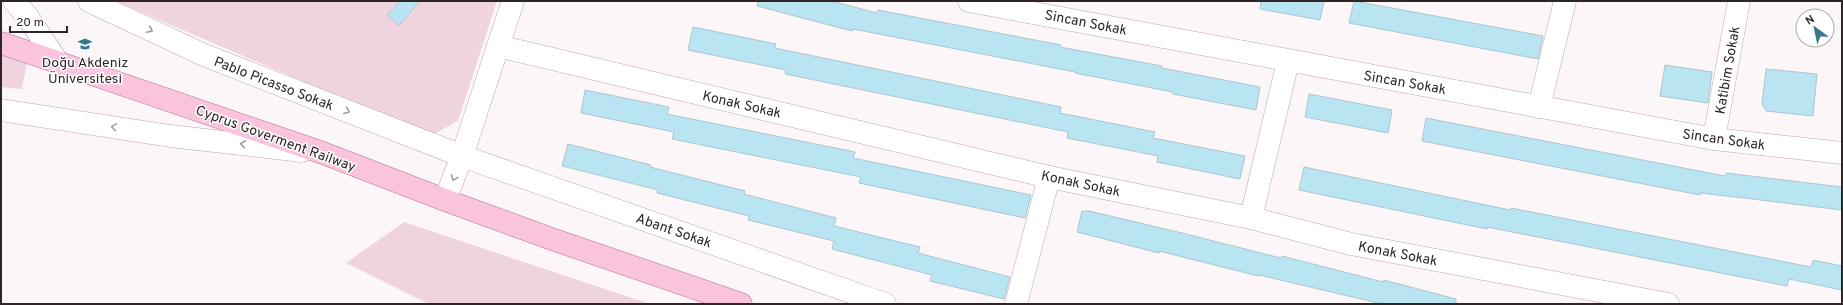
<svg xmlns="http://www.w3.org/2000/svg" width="1843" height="305" viewBox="0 0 1843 305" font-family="Overpass,sans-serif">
<rect width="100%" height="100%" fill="#fcf6f8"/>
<g fill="#efd3de">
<path d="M115,1h382l-39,120 -28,15z"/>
<path d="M1,51l27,6 -6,32 -21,-2z"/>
<path d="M404,222l246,82h-221l-83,-41z"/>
</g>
<g fill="#b9e4f2" stroke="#acc6cf">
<path d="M400,1h20l-21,24 -12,-10z"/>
<path d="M758,1h73l46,12 1,-3 162,31 21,4 -1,2 102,19v2l98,19 -4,23 -83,-16v-2l-98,-19v-1l-222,-43 -1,2 -95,-25z"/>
<path d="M1261,1h63l-4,19 -60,-11z"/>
<path d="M1354,1l189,35 -5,23 -189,-36z"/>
<path d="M693,27l83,17 -1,4 286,59 -1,6 95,19 -2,6 92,18 -5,23 -83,-17 1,-6 -91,-18 1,-6 -283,-58 1,-4 -98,-20z"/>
<path d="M1665,65l47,7 -4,31 -48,-7z"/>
<path d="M1766,69l51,5 -4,42 -47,-5 -4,-7z"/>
<path d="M585,90l84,17 -2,7 188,38 -2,6 178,37 -6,23 -166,-35 2,-6 -189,-38 2,-7 -93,-19z"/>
<path d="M1309,94l83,16 -4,23 -83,-16z"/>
<path d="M1426,118l299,58 1,-3 116,14v23l-98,-12 -44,-5v2l-278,-54z"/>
<path d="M568,144l83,21 -1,2 95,24 -1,3 92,24 -2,8 86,21 -2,6 92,24 -6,22 -74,-18 2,-6 -100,-26 2,-8 -86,-21 1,-4 -92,-23 1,-3 -96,-24z"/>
<path d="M1304,167l206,43 1,-2 300,59 2,-7 29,6v24l-53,-11 -2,7 -300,-59v2l-188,-39z"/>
<path d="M1082,211h7l93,22 99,25 1,-2 101,26 1,-2 72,19v5h-74l-123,-29 -1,1 -99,-25v2l-82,-21z"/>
</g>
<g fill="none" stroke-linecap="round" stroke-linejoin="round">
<defs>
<g id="minor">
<path d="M14,1l13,15 30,45"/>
<path d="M89,1l115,54 258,101 423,148"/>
<path d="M969,1l745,138 128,14"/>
<path d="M498,46l551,131 202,41 100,26 317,60"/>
<path d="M1539,107l26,-106"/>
<path d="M1,110l169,26 132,15"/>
<path d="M1714,139l25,-138"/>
<path d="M445,200l17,-44 51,-155"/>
<path d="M1251,218l37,-157"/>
<path d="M1016,304l33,-127"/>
</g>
<path id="major" d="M1,43l322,110 122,47 104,38 192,66"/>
</defs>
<use href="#minor" stroke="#bfa7b1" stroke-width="23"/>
<use href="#major" stroke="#b1738f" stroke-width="23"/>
<use href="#minor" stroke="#fff" stroke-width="22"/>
<use href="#major" stroke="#fac4dd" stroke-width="22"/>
</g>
<defs><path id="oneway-chevron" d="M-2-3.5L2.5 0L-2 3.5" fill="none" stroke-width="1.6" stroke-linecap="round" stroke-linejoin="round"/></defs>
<g stroke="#a19d9f">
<use href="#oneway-chevron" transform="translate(150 30) rotate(25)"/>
<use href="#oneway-chevron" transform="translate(347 111) rotate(21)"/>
<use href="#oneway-chevron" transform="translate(114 127) rotate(-171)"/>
<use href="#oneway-chevron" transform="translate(243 144) rotate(-173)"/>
<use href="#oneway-chevron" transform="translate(454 178) rotate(111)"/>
</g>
<defs>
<symbol id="university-bare" viewBox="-9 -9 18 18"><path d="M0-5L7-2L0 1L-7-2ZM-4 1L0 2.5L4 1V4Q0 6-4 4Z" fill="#38788c" stroke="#fff" stroke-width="2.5" paint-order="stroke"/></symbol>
</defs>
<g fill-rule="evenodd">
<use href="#university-bare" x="75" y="34" width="20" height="20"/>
</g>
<g text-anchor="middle" stroke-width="3" stroke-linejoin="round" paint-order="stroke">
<g font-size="14" fill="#2e2529" stroke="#fff">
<text transform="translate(1086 22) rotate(11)" y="5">Sincan Sokak</text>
<text transform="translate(1727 70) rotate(-80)" y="5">Katibim Sokak</text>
<text transform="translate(1405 82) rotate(10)" y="5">Sincan Sokak</text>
<text transform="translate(274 83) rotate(21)" y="5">Pablo Picasso Sokak</text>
<text transform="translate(742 104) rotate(13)" y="5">Konak Sokak</text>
<text transform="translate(276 138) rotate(20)" y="5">Cyprus Goverment Railway</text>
<text transform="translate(1724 139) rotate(8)" y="5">Sincan Sokak</text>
<text transform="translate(1081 183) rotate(12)" y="5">Konak Sokak</text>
<text transform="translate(674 230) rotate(19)" y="5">Abant Sokak</text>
<text transform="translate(1398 253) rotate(11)" y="5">Konak Sokak</text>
</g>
<g font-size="14" fill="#2e2529" stroke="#fff">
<text x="85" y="67">Doğu Akdeniz<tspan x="85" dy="16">Üniversitesi</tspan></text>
</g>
</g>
<rect width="1843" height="305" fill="none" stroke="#2e2529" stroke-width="4"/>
<g transform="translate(1815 28) rotate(327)"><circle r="19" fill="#ffffff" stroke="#aba8a9"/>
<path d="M0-3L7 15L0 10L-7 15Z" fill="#38788c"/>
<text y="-6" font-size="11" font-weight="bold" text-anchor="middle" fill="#2e2529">N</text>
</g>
<path d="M10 26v6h57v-6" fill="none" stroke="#2e2529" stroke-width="2"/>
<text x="16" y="26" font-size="12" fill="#2e2529" stroke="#ffffff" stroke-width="3" paint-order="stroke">20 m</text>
</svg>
